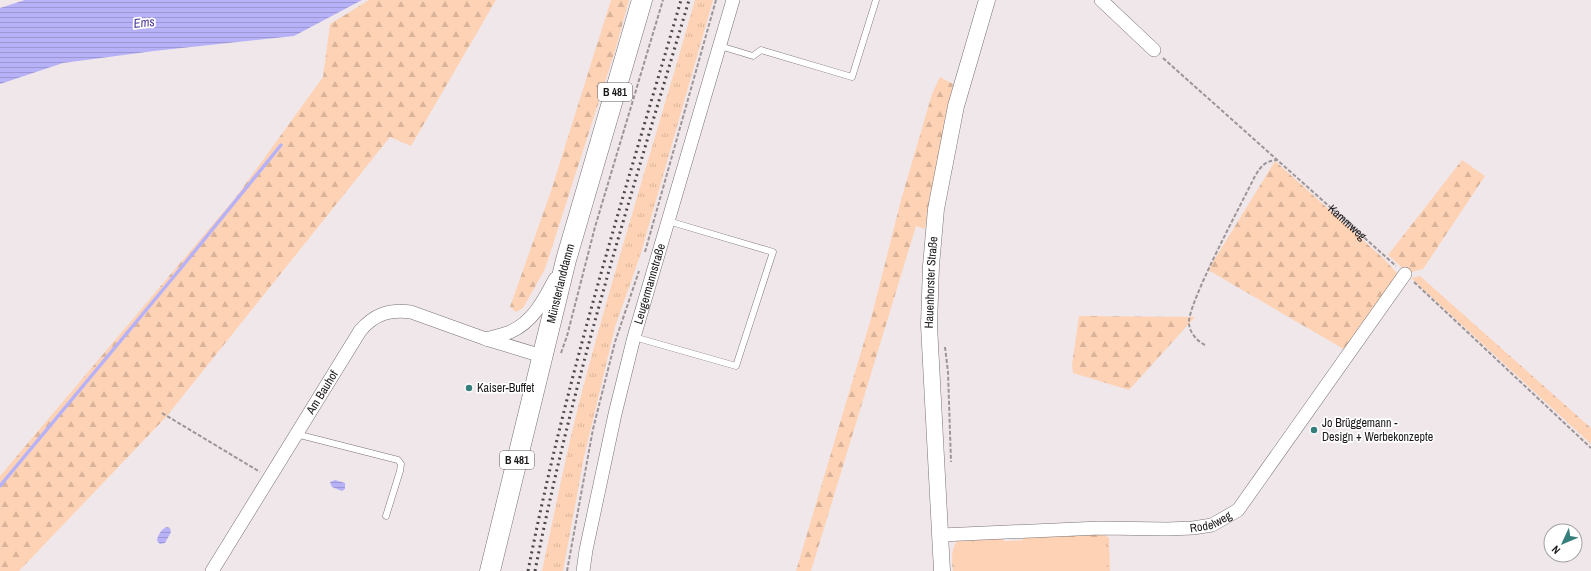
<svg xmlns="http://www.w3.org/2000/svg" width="1591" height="571" viewBox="0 0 1591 571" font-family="'Archivo Narrow',sans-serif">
<defs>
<pattern id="grass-tufts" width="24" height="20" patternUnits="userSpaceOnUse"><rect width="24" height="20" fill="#fed2b4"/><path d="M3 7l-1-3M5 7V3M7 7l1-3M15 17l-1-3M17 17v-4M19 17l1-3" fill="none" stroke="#d9b49a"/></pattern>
<pattern id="forest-firs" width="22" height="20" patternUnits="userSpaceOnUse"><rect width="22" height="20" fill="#fed2b4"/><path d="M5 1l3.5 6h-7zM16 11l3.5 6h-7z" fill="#d9b49a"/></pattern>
<pattern id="water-rules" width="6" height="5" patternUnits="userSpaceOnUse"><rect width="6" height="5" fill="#b7b2f7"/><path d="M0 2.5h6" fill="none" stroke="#9d98d3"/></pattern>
</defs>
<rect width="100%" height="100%" fill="#f0e7eb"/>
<path fill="url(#grass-tufts)" d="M695,0h18l-72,253 -26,74 -31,130 -21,114h-21c12,-56 23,-112 37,-168 35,-135 78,-269 116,-403z"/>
<g fill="url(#forest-firs)">
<path d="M369,0h127l-85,146 -21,-9 -224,280 -147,154h-19v-95l236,-279 87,-120 7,-53z"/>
<path d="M611,0h18l-14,51 -70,218 -22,39 -7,4 -6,-5 41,-116z"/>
<path d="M940,77l13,7 -28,145 -9,-3 -105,345h-15l76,-256 29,-115 31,-106z"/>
<path d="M1462,160l23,16 -62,93 -15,4 -20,-18z"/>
<path d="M1275,161l109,98 12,13 3,7 -52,72 -139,-81z"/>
<path d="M1420,276l171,152v16l-180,-166z"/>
<path d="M1079,316l116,1 -66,73 -56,-17 -1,-8z"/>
<path d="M1102,533l7,5 1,33h-11l-76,-29v-4l9,-3z"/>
<path d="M999,537l4,2 2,4 -42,28h-10c-1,-13 -3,-23 7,-33z"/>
</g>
<path fill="#fed2b4" d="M1106,537l1,34h-150l-1,-28z"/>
<g fill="url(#water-rules)">
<path d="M25,0h337l-68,36 -140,15 -91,12 -63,21v-76z"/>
<path d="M335,480l10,3v6l-3,2 -10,-4 -2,-5z"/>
<path d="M167,527l3,1 1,4 -6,11 -5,1 -3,-3c0,-5 5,-13 10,-14z"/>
</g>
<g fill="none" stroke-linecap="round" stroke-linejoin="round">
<path stroke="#b7b2f7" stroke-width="3.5" d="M0,486l181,-218 100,-123"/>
<defs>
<g id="service">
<path d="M720,46l33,10 8,-6 91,27 24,-77"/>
<path d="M634,337l102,29 37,-114 -105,-31"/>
<path d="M296,434l102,26 3,4 -1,7 -14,45"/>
</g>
<g id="minor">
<path d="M1101,0l53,50"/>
<path d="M486,339c7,-2 16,-4 24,-7 23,-10 34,-32 45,-53"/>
<path id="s2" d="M941,535l159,-7 67,1 26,-1 19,-3 26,-15 167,-236"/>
<path id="s3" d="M212,571l148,-240c14,-17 30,-22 51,-19l75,27 56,17"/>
<path id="s4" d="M583,571l3,-21 29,-136 19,-77 99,-337"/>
</g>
<g id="tertiary">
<path id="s5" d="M942,571l-13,-246 2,-59 5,-57 20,-103 31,-106"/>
</g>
<g id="primary">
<path id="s6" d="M490,571l76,-311 76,-260"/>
</g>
</defs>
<use href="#service" stroke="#7a7275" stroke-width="7"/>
<use href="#minor" stroke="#7a7275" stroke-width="14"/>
<use href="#tertiary" stroke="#7a7275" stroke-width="17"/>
<use href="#primary" stroke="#7a7275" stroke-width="21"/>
<g stroke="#9c9598" stroke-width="2" stroke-dasharray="4 2" stroke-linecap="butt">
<path id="s1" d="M1163,58l233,208"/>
<path d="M645,252l71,-252"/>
<path d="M1414,282l177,166"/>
<path d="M1205,345c-8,-4 -15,-12 -16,-21 -3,-18 55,-125 66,-148 6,-10 10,-15 22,-16"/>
<path d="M945,347l3,25 3,90"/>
<path d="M561,353l6,-17 28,-109 68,-227"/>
<path d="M162,413l98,59"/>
<path d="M567,571l26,-142 22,-87 24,-71"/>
</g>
<use href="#service" stroke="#fff" stroke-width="6"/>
<use href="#minor" stroke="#fff" stroke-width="13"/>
<use href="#tertiary" stroke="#fff" stroke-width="16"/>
<use href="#primary" stroke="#fff" stroke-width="20"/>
<g stroke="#4c4749" stroke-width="3" stroke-dasharray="2 4" stroke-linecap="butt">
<path d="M528,571c38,-194 98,-382 153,-571"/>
<path d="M535,571c38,-193 98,-382 154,-571"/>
</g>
</g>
<g fill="#367e7b" stroke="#fff" stroke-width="1.5">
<circle cx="469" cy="388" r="4"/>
<circle cx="1314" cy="430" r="4"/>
</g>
<g text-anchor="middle" stroke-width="3.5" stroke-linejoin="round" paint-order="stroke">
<g fill="#fff" stroke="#5f5d5e" stroke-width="1">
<rect x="598" y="83" width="34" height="18" rx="3"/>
<rect x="500" y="451" width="34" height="18" rx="3"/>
</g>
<g font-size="11" font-weight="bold" fill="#1b1819">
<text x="615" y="96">B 481</text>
<text x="517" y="464">B 481</text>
</g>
<g font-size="12" fill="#1b1819" stroke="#fff">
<text dy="4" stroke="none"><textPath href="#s1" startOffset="247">Kammweg</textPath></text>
<text dy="4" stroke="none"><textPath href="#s5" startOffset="289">Hauenhorster Straße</textPath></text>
<text dy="4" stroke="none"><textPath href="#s6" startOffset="296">Münsterlanddamm</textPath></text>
<text dy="4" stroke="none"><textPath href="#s4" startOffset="295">Leugermannstraße</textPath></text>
<text dy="4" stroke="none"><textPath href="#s3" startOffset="210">Am Bauhof</textPath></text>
<text dy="4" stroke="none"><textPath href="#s2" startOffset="271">Rodelweg</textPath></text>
</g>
<g font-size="12" fill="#1b1819" stroke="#fff" text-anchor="start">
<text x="477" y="392">Kaiser-Buffet</text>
<text x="1322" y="427">Jo Brüggemann -<tspan x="1322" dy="14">Design + Werbekonzepte</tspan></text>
</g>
<g font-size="13" font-style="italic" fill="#4b3799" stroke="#fff">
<text transform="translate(144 22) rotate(-6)" y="5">Ems</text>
</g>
</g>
<g transform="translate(1563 543) rotate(226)"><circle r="19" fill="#ffffff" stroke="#a4a3a3"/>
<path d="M0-3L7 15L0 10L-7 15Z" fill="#367e7b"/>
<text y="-6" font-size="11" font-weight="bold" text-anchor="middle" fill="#1b1819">N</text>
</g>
</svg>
